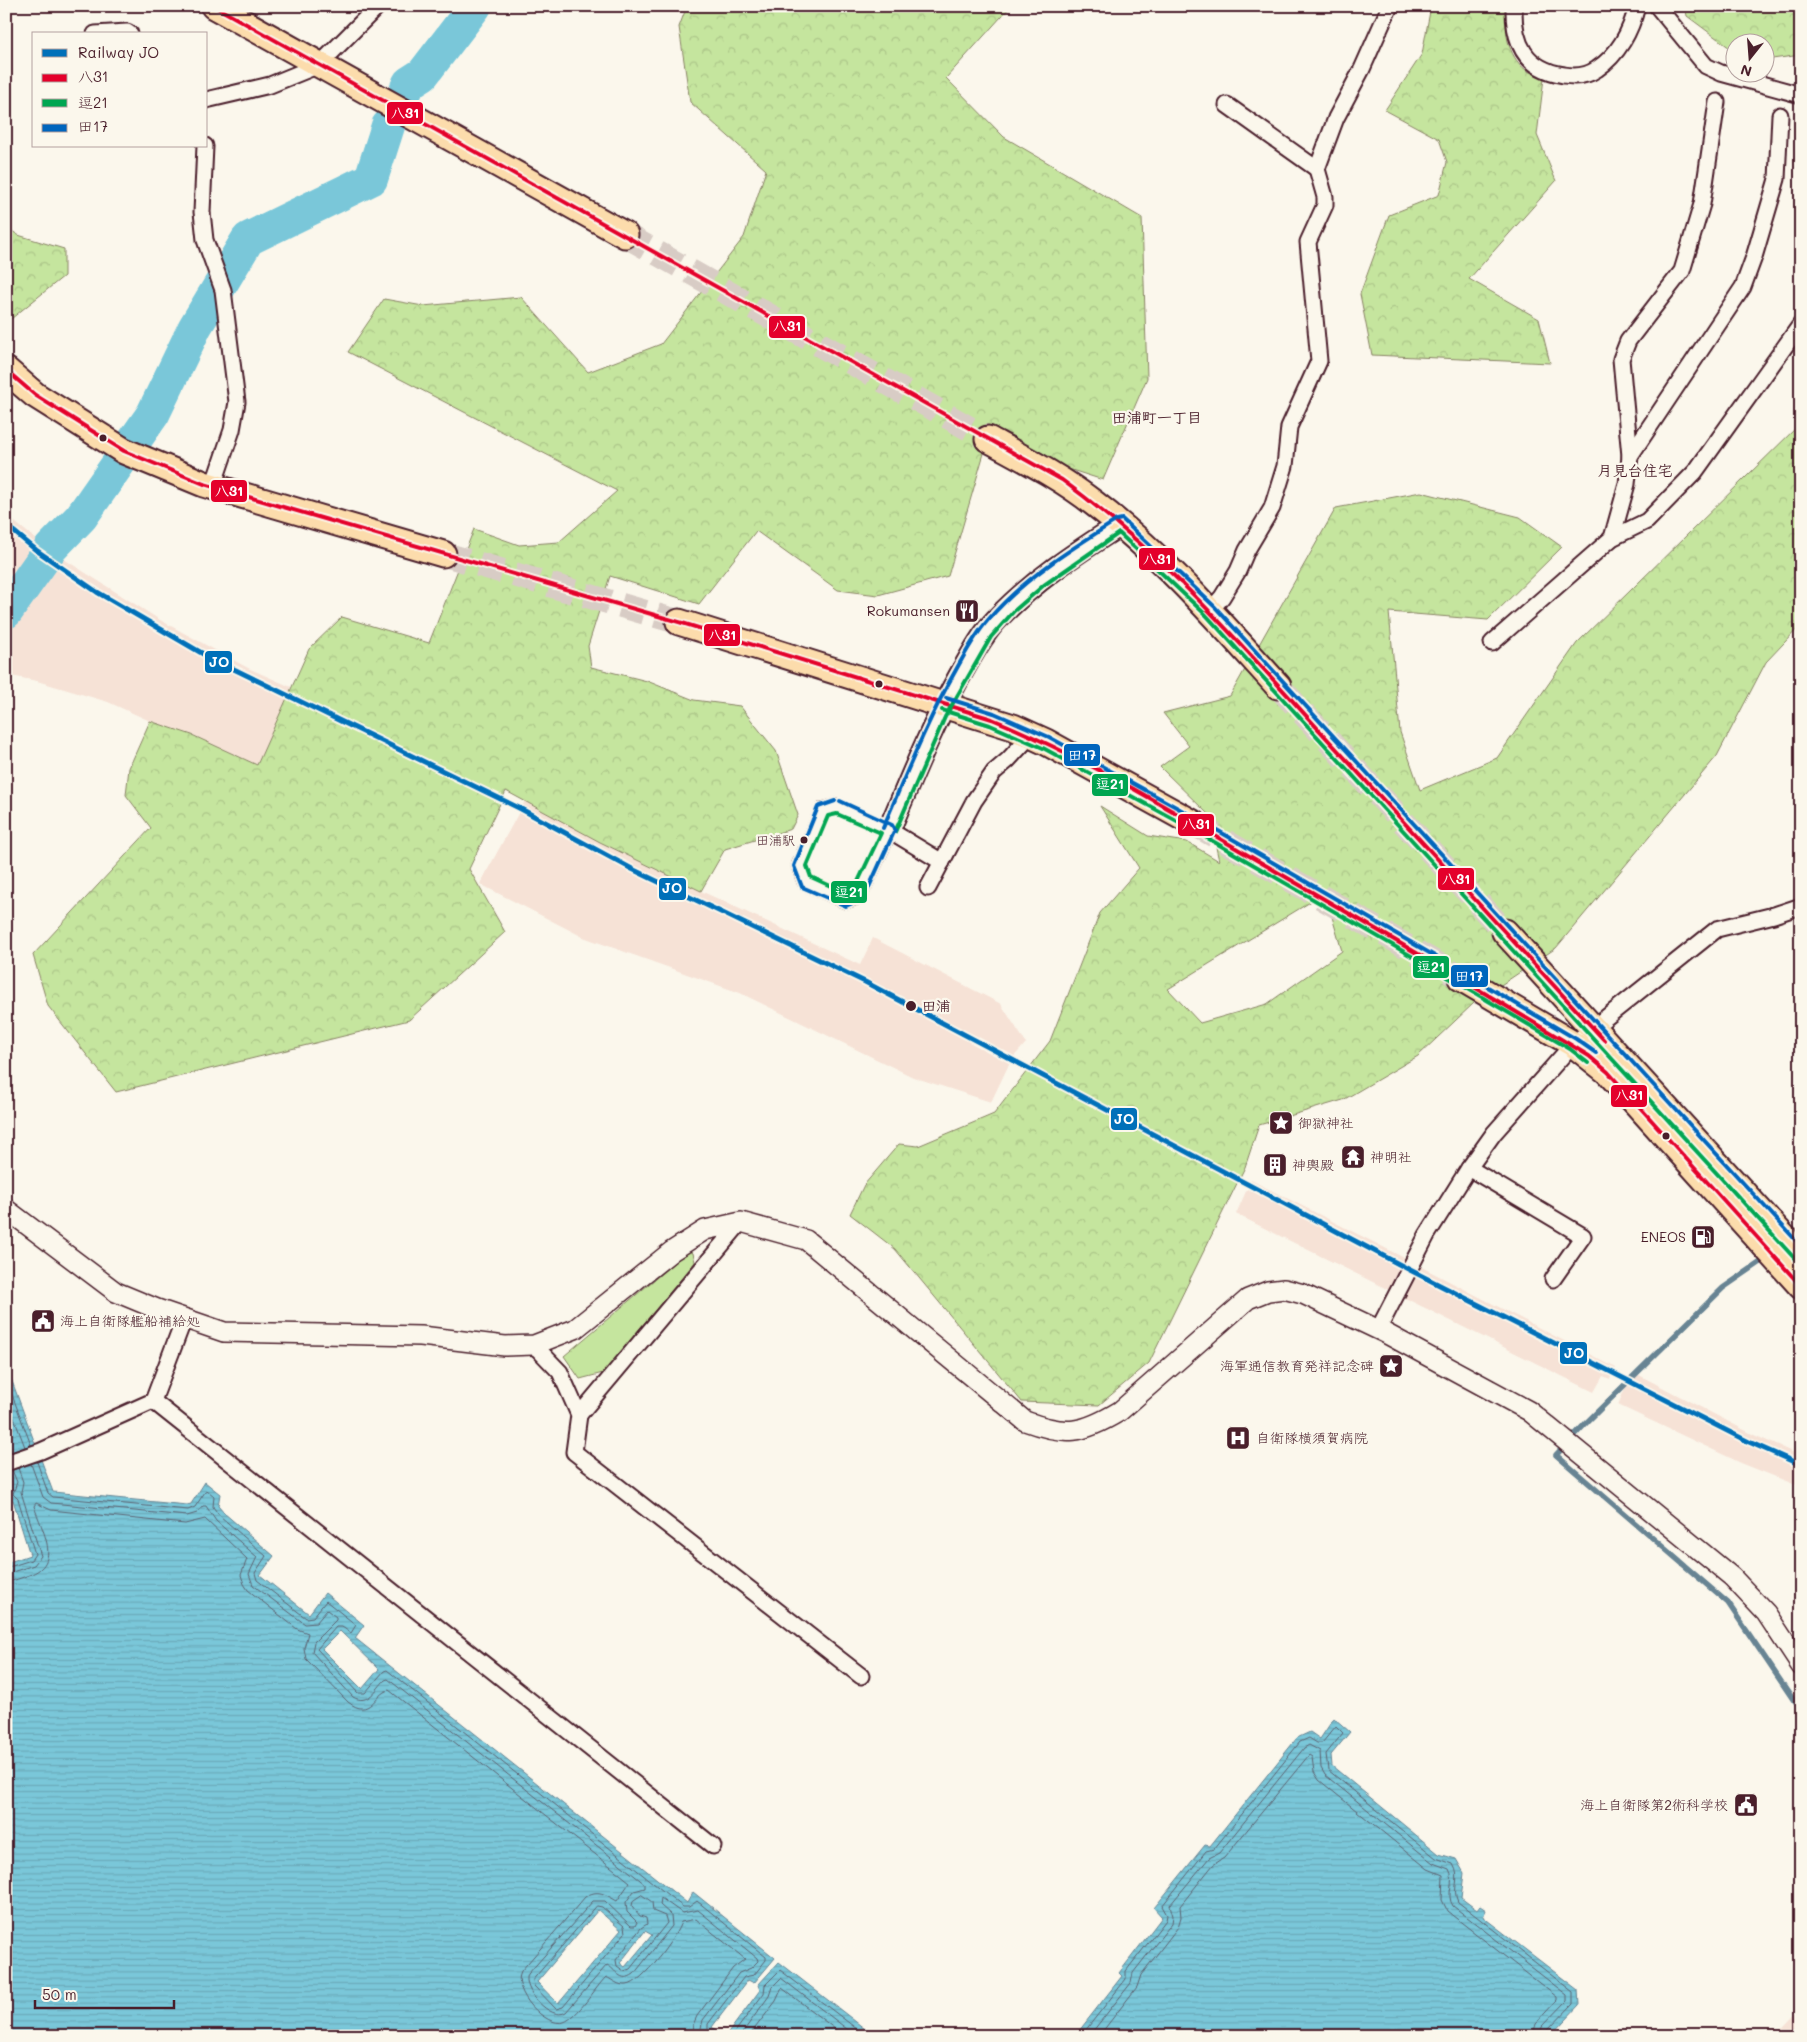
<svg xmlns="http://www.w3.org/2000/svg" width="1807" height="2042" viewBox="0 0 1807 2042" font-family="Mali,'Klee One',sans-serif">
<defs>
<pattern id="forest-crowns" width="20" height="18" patternUnits="userSpaceOnUse" patternTransform="scale(1.25)"><rect width="20" height="18" fill="#c5e59e"/><path d="M2 6a3 3 0 1 1 6 0M12 15a3 3 0 1 1 6 0" fill="none" stroke="#abc488"/></pattern>
<pattern id="water-rules" width="6" height="5" patternUnits="userSpaceOnUse" patternTransform="scale(1.25)"><rect width="6" height="5" fill="#7ac7d9"/><path d="M0 2.5h6" fill="none" stroke="#6baaba"/></pattern>
</defs>
<rect width="100%" height="100%" fill="#fbf7ec"/>
<filter id="ink" filterUnits="userSpaceOnUse"><feTurbulence type="fractalNoise" baseFrequency=".02" numOctaves="2"/><feDisplacementMap in="SourceGraphic" scale="10" xChannelSelector="R" yChannelSelector="G"/><feConvolveMatrix kernelMatrix="1 2 1 2 8 2 1 2 1" color-interpolation-filters="sRGB"/></filter>
<g filter="url(#ink)">
<g fill="#f6e2d6">
<path d="M6,515l36,29 -36,34z"/>
<path d="M59,556l101,64 88,48 43,19 -15,40 -19,38 -65,-30 -42,-14 -42,-19 -71,-21 -31,-6v-50l10,-15 24,-25z"/>
<path d="M525,801l75,41 101,49 159,74 13,-27 128,66 25,39 -15,17 -20,42 -78,-25 -173,-84 -157,-56 -103,-53z"/>
<path d="M1251,1180l134,68 231,120 -6,11 -7,-3 -9,16 -358,-178z"/>
<path d="M1637,1374l117,61 47,21v31l-60,-24 -123,-58 10,-24z"/>
<path d="M1801,2006v30h-28z"/>
</g>
<path fill="#c5e59e" stroke="#888264" d="M688,1251l5,2 2,9 -92,111 -23,6 -16,-23z"/>
<g fill="url(#forest-crowns)" stroke="#888264" fill-rule="evenodd">
<path d="M687,6h324l-65,72 58,59 138,81 5,160 -44,102 -116,-37 -39,133 -70,19 -40,-5 -82,-59 -57,73 -89,-28 -22,70 3,21 56,14 47,19 46,6 36,45 22,64 -7,14 -66,20 -24,42 -101,-49 -94,-51 -37,78 36,63 -96,88 -293,72 -68,-86 -15,-51 118,-127 -25,-33 3,-27 21,-47 42,14 65,30 52,-116 33,-32 87,26 45,-114 45,16 40,-3 58,-51 -269,-139 36,-53 39,7 98,-9 67,75 73,-28 83,-107 22,-67 -76,-68 -11,-75z"/>
<path d="M1431,6h77c-5,22 -1,50 18,64 5,3 12,5 18,8l-7,57 19,46 -87,98 70,40 11,44 -178,-8 -12,-61 29,-79 50,-20 8,-33 -8,-23 -54,-29 37,-56z"/>
<path d="M1685,6h116v49l-36,5 -1,-18h-30v9l-47,-35z"/>
<path d="M6,227l12,8 46,14v27l-58,47z"/>
<path d="M1801,423v202l-35,37 -49,94 -161,192 -82,55 -56,53 -75,44 -84,25 -14,42 -96,196 -50,42 -77,-3 -127,-153 -45,-35 14,-29 35,-41 19,2 76,-32 56,-73 50,-128 39,-45 -39,-62 48,30 39,6 32,19 -10,-46 -49,-48 29,-21 -26,-33 67,-17 106,-188 85,-16 99,25 42,30 -74,73 -99,-8 11,120 20,58 77,-32 80,-115zM1325,893l17,58 -75,53 -67,19 -32,-34z"/>
</g>
<g fill="url(#water-rules)" stroke="#678493" fill-rule="evenodd">
<path d="M6,1365l47,127 134,13 4,-1 14,-22 15,12 -2,12 6,7 50,43 -14,19 49,39 16,-21 39,32 -9,13 332,265 6,-11 82,66 -21,25 -6,-3 -36,47 10,9 -11,-3 -2,3h-703v-473l24,-8 -17,-55 -7,2 6,-19 -6,-16zM340,1631l39,38 -17,20 -40,-40zM598,1910l23,20 -63,74 -21,-22zM645,1931l7,4 -27,32 -5,-4z"/>
<path d="M1334,1718l16,14 -19,23 1,11 107,88 17,5 8,14 -3,25 16,12 3,-4 6,4 -3,7 95,73 1,15 -29,31h-475l47,-60 -3,-3 43,-56 -8,-9 51,-63 5,1 87,-108 13,-6 10,7z"/>
<path d="M779,1962l95,74h-148l34,-46 -2,-5z"/>
</g>
<g fill="none" stroke-linecap="round" stroke-linejoin="round">
<g stroke="#5d6271" stroke-width="1">
<path d="M6,1379l25,66"/>
<path d="M6,1397l19,50"/>
<path d="M37,1462l11,31 5,4 135,13 7,-3 10,-15 3,-1 6,5 -1,11 7,9 46,40 -11,17 2,7 49,38 7,-1 13,-16 30,24 -5,8 -9,-6h-6l-19,22 41,44h7l19,-22 3,-1 296,237h6l8,-6 69,56v3l-12,15 -10,2 -36,47v6l6,6"/>
<path d="M31,1464l12,33 8,6 136,13 10,-3 6,-7h3l10,15 41,36 -8,17 4,11 52,39 11,-1 11,-13 9,7v3l-22,22 -2,10 41,45c15,9 23,-8 32,-17l3,-1 257,205v4l-11,3 -8,11 1,10 10,10 -2,4h-4l-26,-25h-12l-65,73c-7,15 23,48 38,38l41,-47c9,4 13,19 27,9l38,-48 -1,-11 -11,-10 1,-7 21,15 16,-3 59,48 1,3 -7,7 -12,5 -36,47 -2,8 3,8"/>
<path d="M6,1568l25,-8 4,-6 -17,-55 -5,-5 4,-12 -5,-12"/>
<path d="M6,1574l28,-9 7,-9 -20,-64 2,-10 -5,-14"/>
<path d="M6,1582c8,-1 15,-4 23,-7 34,-12 13,-44 5,-69l2,-3 15,7 134,14 20,-5 42,40 -6,16 3,9 4,6 49,39 11,4 -4,15 2,11 42,43c23,18 26,-9 41,-12l241,192 -13,19c-11,-6 -19,-13 -32,-4l-64,74c-10,20 25,57 43,51 14,-5 31,-34 42,-45 7,3 12,9 21,8 15,-1 50,-49 54,-63l15,-3 49,40 -12,9 -36,48 -4,9 2,11"/>
<path d="M642,1895l10,7 1,9 12,5 2,7 -37,46 -6,2 -7,-5 -1,-6 25,-32 6,-4 -1,-6 -6,-2 -8,-10 1,-5z"/>
<path d="M597,1906l5,1 22,19 1,7 -62,74 -7,2 -22,-23 -1,-6z"/>
<path d="M732,2036l32,-43 1,-8 15,-15 86,66"/>
<path d="M740,2036l29,-40 3,-9 9,-9 75,58"/>
<path d="M749,2036l27,-35 6,-13 62,48"/>
<path d="M1081,2036l45,-57v-8l40,-51 1,-5 -5,-9 44,-55 8,-2 86,-107 9,-4 8,5h5l14,-17 7,7 -17,21 2,16 108,88 17,6c9,15 -2,24 5,38l115,90v12l-25,26 -1,6"/>
<path d="M1089,2036l42,-53 2,-10 39,-50 1,-7 -3,-11 39,-47 10,-5 85,-105 5,-3 11,6 1,17 4,7 108,88 16,6c7,12 -4,25 4,37l114,89v6l-25,26 -2,9"/>
<path d="M1099,2036l38,-49 4,-12 37,-48 3,-10 -1,-11 33,-41 11,-7 85,-103 3,2 2,15 5,8 109,89 15,6 -1,25 6,12 109,85v3l-21,23 -3,13"/>
</g>
<path stroke="#678493" stroke-width="5.5" d="M1768,1257l-45,31 -136,134 -31,33 172,148 73,108"/>
<g stroke="#7ac7d9" stroke-width="34">
<path d="M406,90l3,-7 14,-9 52,-68"/>
<path d="M6,612l45,-64 30,-31 72,-103 42,-87 53,-88 123,-60 17,-53"/>
</g>
<g stroke="#d8ccc5" stroke-width="25" stroke-dasharray="25 12" stroke-linecap="butt">
<path d="M625,235l363,204"/>
<path d="M443,554l236,68"/>
<path d="M1278,686l227,246"/>
<path d="M1193,823l268,155"/>
</g>
<defs>
<g id="minor">
<path d="M1514,6c-1,37 11,63 50,69 11,2 23,1 33,-6 21,-14 34,-38 40,-63"/>
<path d="M1657,6l49,60 15,7 80,22"/>
<path d="M95,34l32,-2 3,2"/>
<path d="M206,100l64,-15 49,-20 59,-59"/>
<path d="M1227,105l90,64"/>
<path d="M205,146l-3,66 3,28 18,50 14,112 -5,28 -19,56"/>
<path d="M1630,456l113,-169 11,-30 23,-78 3,-64"/>
<path d="M1612,538l15,-54 3,-28 -9,-97 7,-18 54,-70 20,-67 15,-102"/>
<path d="M1210,611l12,-14 16,-26 9,-21 25,-42 13,-42 4,-39 30,-66 -11,-119 17,-37v-8l-8,-28 19,-51 26,-49 28,-63"/>
<path d="M1492,643l120,-105 35,-17 48,-49 106,-148"/>
<path d="M837,807l52,23 -30,65 -13,5 -40,-18 -6,-16 23,-55z"/>
<path d="M889,830l53,32"/>
<path d="M928,888l46,-87 20,-29 14,-12 23,-25"/>
<path d="M1469,1168l114,68 -30,43"/>
<path d="M1378,1330l49,-95 42,-67 25,-35 79,-89 144,-115 57,-14 27,-9"/>
<path d="M534,1345l26,27 19,43 -5,37 287,224"/>
<path d="M153,1401l560,445"/>
<path d="M579,1415l162,-193"/>
<path d="M6,1463l35,-12 112,-50 31,-82"/>
</g>
<path id="tertiary" d="M6,1209l110,83 41,17 67,23 197,4 84,10 29,-1 41,-16 97,-78 33,-21 36,-8 65,18 219,181c41,15 57,13 95,-10l128,-112 20,-8 16,-2 19,5 82,39 144,78 203,166 34,36 35,53"/>
<path id="secondary" d="M889,830c22,-52 43,-104 70,-153 11,-19 22,-41 37,-57 36,-38 81,-68 124,-95"/>
<g id="trunk">
<path d="M214,6l411,229"/>
<path d="M6,370l29,25 89,56 80,33 239,70"/>
<path d="M988,439c37,20 74,39 107,65 68,52 125,118 183,182"/>
<path d="M679,622l334,105 33,15 147,81"/>
<path d="M1505,932l296,324"/>
<path d="M1461,978l112,66 35,28 193,214"/>
</g>
</defs>
<use href="#minor" stroke="#4a1f2b" stroke-width="19"/>
<use href="#tertiary" stroke="#4a1f2b" stroke-width="22"/>
<use href="#secondary" stroke="#4a1f2b" stroke-width="25"/>
<use href="#trunk" stroke="#4a1f2b" stroke-width="29"/>
<use href="#minor" stroke="#fbf7ec" stroke-width="15"/>
<use href="#tertiary" stroke="#fbf7ec" stroke-width="19"/>
<use href="#secondary" stroke="#fbf7ec" stroke-width="21"/>
<use href="#trunk" stroke="#fcdcac" stroke-width="25"/>
<defs>
<g id="bus-1">
<path d="M214,6l848,474c98,71 177,162 258,251 95,103 189,206 284,309"/>
<path d="M6,370l29,25 89,56 80,33 475,138 313,97c90,37 177,90 261,139 113,65 225,130 336,198l19,16 193,214"/>
</g>
<g id="bus-2">
<path d="M942,710l48,15 53,23 147,80 268,155 112,66 18,14"/>
<path d="M837,814l44,19 -27,57 -8,3 -35,-16 -4,-11 21,-50z"/>
<path d="M895,832l50,-115 46,-80 23,-26 30,-26 75,-52 87,82 590,645"/>
</g>
<g id="bus-3">
<path d="M946,698l48,15 55,24 147,81 268,155 112,66 20,14"/>
<path d="M835,801l-17,6 -24,59 8,21 44,19 18,-8 31,-68 -3,-5 -52,-24"/>
<path d="M883,828c23,-54 45,-109 74,-160 9,-16 18,-33 31,-48 35,-41 83,-71 129,-100l5,-1 93,88 586,639"/>
</g>
</defs>
<use href="#bus-1" stroke="#fbf7ec" stroke-width="8"/>
<use href="#bus-2" stroke="#fbf7ec" stroke-width="8"/>
<use href="#bus-3" stroke="#fbf7ec" stroke-width="8"/>
<use href="#bus-1" stroke="#e4002b" stroke-width="4"/>
<use href="#bus-2" stroke="#00a651" stroke-width="4"/>
<use href="#bus-3" stroke="#0065bd" stroke-width="4"/>
<defs>
<path id="rail-1" d="M6,525l30,25 61,42 108,63 316,154 111,60 233,113 545,288 339,172 52,23"/>
</defs>
<use href="#rail-1" stroke="#fbf7ec" stroke-width="9"/>
<use href="#rail-1" stroke="#0070b9" stroke-width="5"/>
</g>
</g>
<defs>
<symbol id="restaurant-square" viewBox="-11 -11 22 22"><rect x="-9" y="-9" width="18" height="18" rx="4" fill="#4a1f2b" stroke="#fbf7ec"/><path d="M-5-6h1v4h1v-4h1v4h1v-4h1v5L-1.5 .5V6h-2V.5L-5-1ZM5-6V6H3V1.5H1.5Q1.5-4 5-6Z" fill="#fff"/></symbol>
<symbol id="sight-square" viewBox="-11 -11 22 22"><rect x="-9" y="-9" width="18" height="18" rx="4" fill="#4a1f2b" stroke="#fbf7ec"/><path d="M0-6L1.8-2.2L6-1.7L2.9 1.2L3.7 5.4L0 3.3L-3.7 5.4L-2.9 1.2L-6-1.7L-1.8-2.2Z" fill="#fff"/></symbol>
<symbol id="temple-square" viewBox="-11 -11 22 22"><rect x="-9" y="-9" width="18" height="18" rx="4" fill="#4a1f2b" stroke="#fbf7ec"/><path d="M0-6L5-2H3V0L6.5 2.5H4V6H1.5V3h-3V6H-4V2.5H-6.5L-3 0V-2H-5Z" fill="#fff"/></symbol>
<symbol id="building-square" viewBox="-11 -11 22 22"><rect x="-9" y="-9" width="18" height="18" rx="4" fill="#4a1f2b" stroke="#fbf7ec"/><path d="M-4-6H4V6H1V3H-1V6H-4ZM-2.5-4.3h1.7v1.8h-1.7ZM.8-4.3h1.7v1.8H.8ZM-2.5-1h1.7V.8h-1.7ZM.8-1h1.7V.8H.8Z" fill="#fff"/></symbol>
<symbol id="fuel-square" viewBox="-11 -11 22 22"><rect x="-9" y="-9" width="18" height="18" rx="4" fill="#4a1f2b" stroke="#fbf7ec"/><path d="M-5.5-6h7V0h2V4h1.3V-2.5L3-4.5l.8-.8L6-3V5H2.5V1h-1V6h-7ZM-4.2-4.7v3.2H.2V-4.7Z" fill="#fff"/></symbol>
<symbol id="civic-square" viewBox="-11 -11 22 22"><rect x="-9" y="-9" width="18" height="18" rx="4" fill="#4a1f2b" stroke="#fbf7ec"/><path d="M-.6-6.5H3V-4.5H.6V-3L4-1V1h2V6H-6V1h2V-1L-.6-3ZM-1.2 2.5V6h2.4V2.5Z" fill="#fff"/></symbol>
<symbol id="hospital-square" viewBox="-11 -11 22 22"><rect x="-9" y="-9" width="18" height="18" rx="4" fill="#4a1f2b" stroke="#fbf7ec"/><path d="M-5-5h3v3.5h4V-5h3V5h-3V1.5h-4V5h-3Z" fill="#fff"/></symbol>
</defs>
<g fill-rule="evenodd">
<use href="#restaurant-square" x="953" y="597" width="28" height="28"/>
<use href="#sight-square" x="1267" y="1109" width="28" height="28"/>
<use href="#temple-square" x="1339" y="1143" width="28" height="28"/>
<use href="#building-square" x="1261" y="1151" width="28" height="28"/>
<use href="#fuel-square" x="1689" y="1223" width="28" height="28"/>
<use href="#civic-square" x="29" y="1307" width="28" height="28"/>
<use href="#sight-square" x="1377" y="1352" width="28" height="28"/>
<use href="#hospital-square" x="1224" y="1424" width="28" height="28"/>
<use href="#civic-square" x="1732" y="1791" width="28" height="28"/>
</g>
<g fill="#4a1f2b" stroke="#fbf7ec" stroke-width="2">
<circle cx="103" cy="438" r="4.5"/>
<circle cx="879" cy="684" r="4.5"/>
<circle cx="804" cy="840" r="4.5"/>
<circle cx="911" cy="1006" r="6"/>
<circle cx="1666" cy="1136" r="4.5"/>
</g>
<g text-anchor="middle" stroke-width="4.5" stroke-linejoin="round" paint-order="stroke">
<g font-size="13" fill="#4a1f2b" stroke="#fbf7ec" text-anchor="end">
<text x="795" y="845">田浦駅</text>
</g>
<g font-size="14" fill="#4a1f2b" stroke="#fbf7ec" text-anchor="start">
<text x="950" y="616" text-anchor="end">Rokumansen</text>
<text x="1298" y="1128">御獄神社</text>
<text x="1370" y="1162">神明社</text>
<text x="1292" y="1170">神輿殿</text>
<text x="1686" y="1242" text-anchor="end">ENEOS</text>
<text x="60" y="1326">海上自衛隊艦船補給処</text>
<text x="1374" y="1371" text-anchor="end">海軍通信教育発祥記念碑</text>
<text x="1256" y="1443">自衛隊横須賀病院</text>
<text x="1728" y="1810" text-anchor="end">海上自衛隊第2術科学校</text>
</g>
<g font-size="14" font-weight="bold" fill="#4a1f2b" stroke="#fbf7ec" text-anchor="start">
<text x="922" y="1011">田浦</text>
</g>
<g font-size="15" font-weight="bold" fill="#4a1f2b" stroke="#fbf7ec">
<text x="1157" y="423">田浦町一丁目</text>
<text x="1635" y="476">月見台住宅</text>
</g>
</g>
<g stroke="#fbf7ec" stroke-width="2">
<rect x="386" y="101" width="38" height="24" rx="5" fill="#e4002b"/>
<rect x="768" y="315" width="38" height="24" rx="5" fill="#e4002b"/>
<rect x="210" y="479" width="38" height="24" rx="5" fill="#e4002b"/>
<rect x="1138" y="547" width="38" height="24" rx="5" fill="#e4002b"/>
<rect x="703" y="623" width="38" height="24" rx="5" fill="#e4002b"/>
<rect x="204" y="650" width="29" height="24" rx="5" fill="#0070b9"/>
<rect x="1063" y="743" width="38" height="24" rx="5" fill="#0065bd"/>
<rect x="1091" y="773" width="38" height="24" rx="5" fill="#00a651"/>
<rect x="1177" y="813" width="38" height="24" rx="5" fill="#e4002b"/>
<rect x="1437" y="867" width="38" height="24" rx="5" fill="#e4002b"/>
<rect x="658" y="877" width="29" height="24" rx="5" fill="#0070b9"/>
<rect x="830" y="880" width="38" height="24" rx="5" fill="#00a651"/>
<rect x="1412" y="955" width="38" height="24" rx="5" fill="#00a651"/>
<rect x="1450" y="964" width="39" height="24" rx="5" fill="#0065bd"/>
<rect x="1610" y="1084" width="38" height="24" rx="5" fill="#e4002b"/>
<rect x="1110" y="1107" width="28" height="24" rx="5" fill="#0070b9"/>
<rect x="1559" y="1341" width="29" height="24" rx="5" fill="#0070b9"/>
</g>
<g font-size="14" text-anchor="middle" font-weight="bold" fill="#fff">
<text x="405" y="118">八31</text>
<text x="787" y="331">八31</text>
<text x="229" y="496">八31</text>
<text x="1157" y="564">八31</text>
<text x="722" y="640">八31</text>
<text x="219" y="667">JO</text>
<text x="1082" y="760">田17</text>
<text x="1110" y="789">逗21</text>
<text x="1196" y="829">八31</text>
<text x="1456" y="884">八31</text>
<text x="672" y="893">JO</text>
<text x="849" y="897">逗21</text>
<text x="1431" y="972">逗21</text>
<text x="1469" y="981">田17</text>
<text x="1629" y="1100">八31</text>
<text x="1124" y="1124">JO</text>
<text x="1574" y="1358">JO</text>
</g>
<rect width="1807" height="2042" fill="none" stroke="#fbf7ec" stroke-width="25"/>
<rect x="12" y="12" width="1782" height="2017" fill="none" stroke="#4a1f2b" stroke-width="2" filter="url(#ink)"/>
<rect x="32" y="32" width="175" height="115" fill="#fbf7ec" stroke="#b4a19f"/>
<rect x="42" y="49" width="25" height="8" fill="#0070b9" stroke="#b4a19f"/>
<text x="78" y="58" font-size="15" fill="#4a1f2b">Railway JO</text>
<rect x="42" y="74" width="25" height="8" fill="#e4002b" stroke="#b4a19f"/>
<text x="78" y="82" font-size="15" fill="#4a1f2b">八31</text>
<rect x="42" y="99" width="25" height="8" fill="#00a651" stroke="#b4a19f"/>
<text x="78" y="108" font-size="15" fill="#4a1f2b">逗21</text>
<rect x="42" y="124" width="25" height="8" fill="#0065bd" stroke="#b4a19f"/>
<text x="78" y="132" font-size="15" fill="#4a1f2b">田17</text>
<g transform="translate(1750 58) rotate(197)"><circle r="24" fill="#fbf7ec" stroke="#b4a19f"/>
<path d="M0-4L9 19L0 12L-9 19Z" fill="#4a1f2b"/>
<text y="-8" font-size="14" font-weight="bold" text-anchor="middle" fill="#4a1f2b">N</text>
</g>
<path d="M35 2000v8h139v-8" fill="none" stroke="#4a1f2b" stroke-width="2.5"/>
<text x="42" y="2000" font-size="15" fill="#4a1f2b" stroke="#fbf7ec" stroke-width="4" paint-order="stroke">50 m</text>
</svg>
